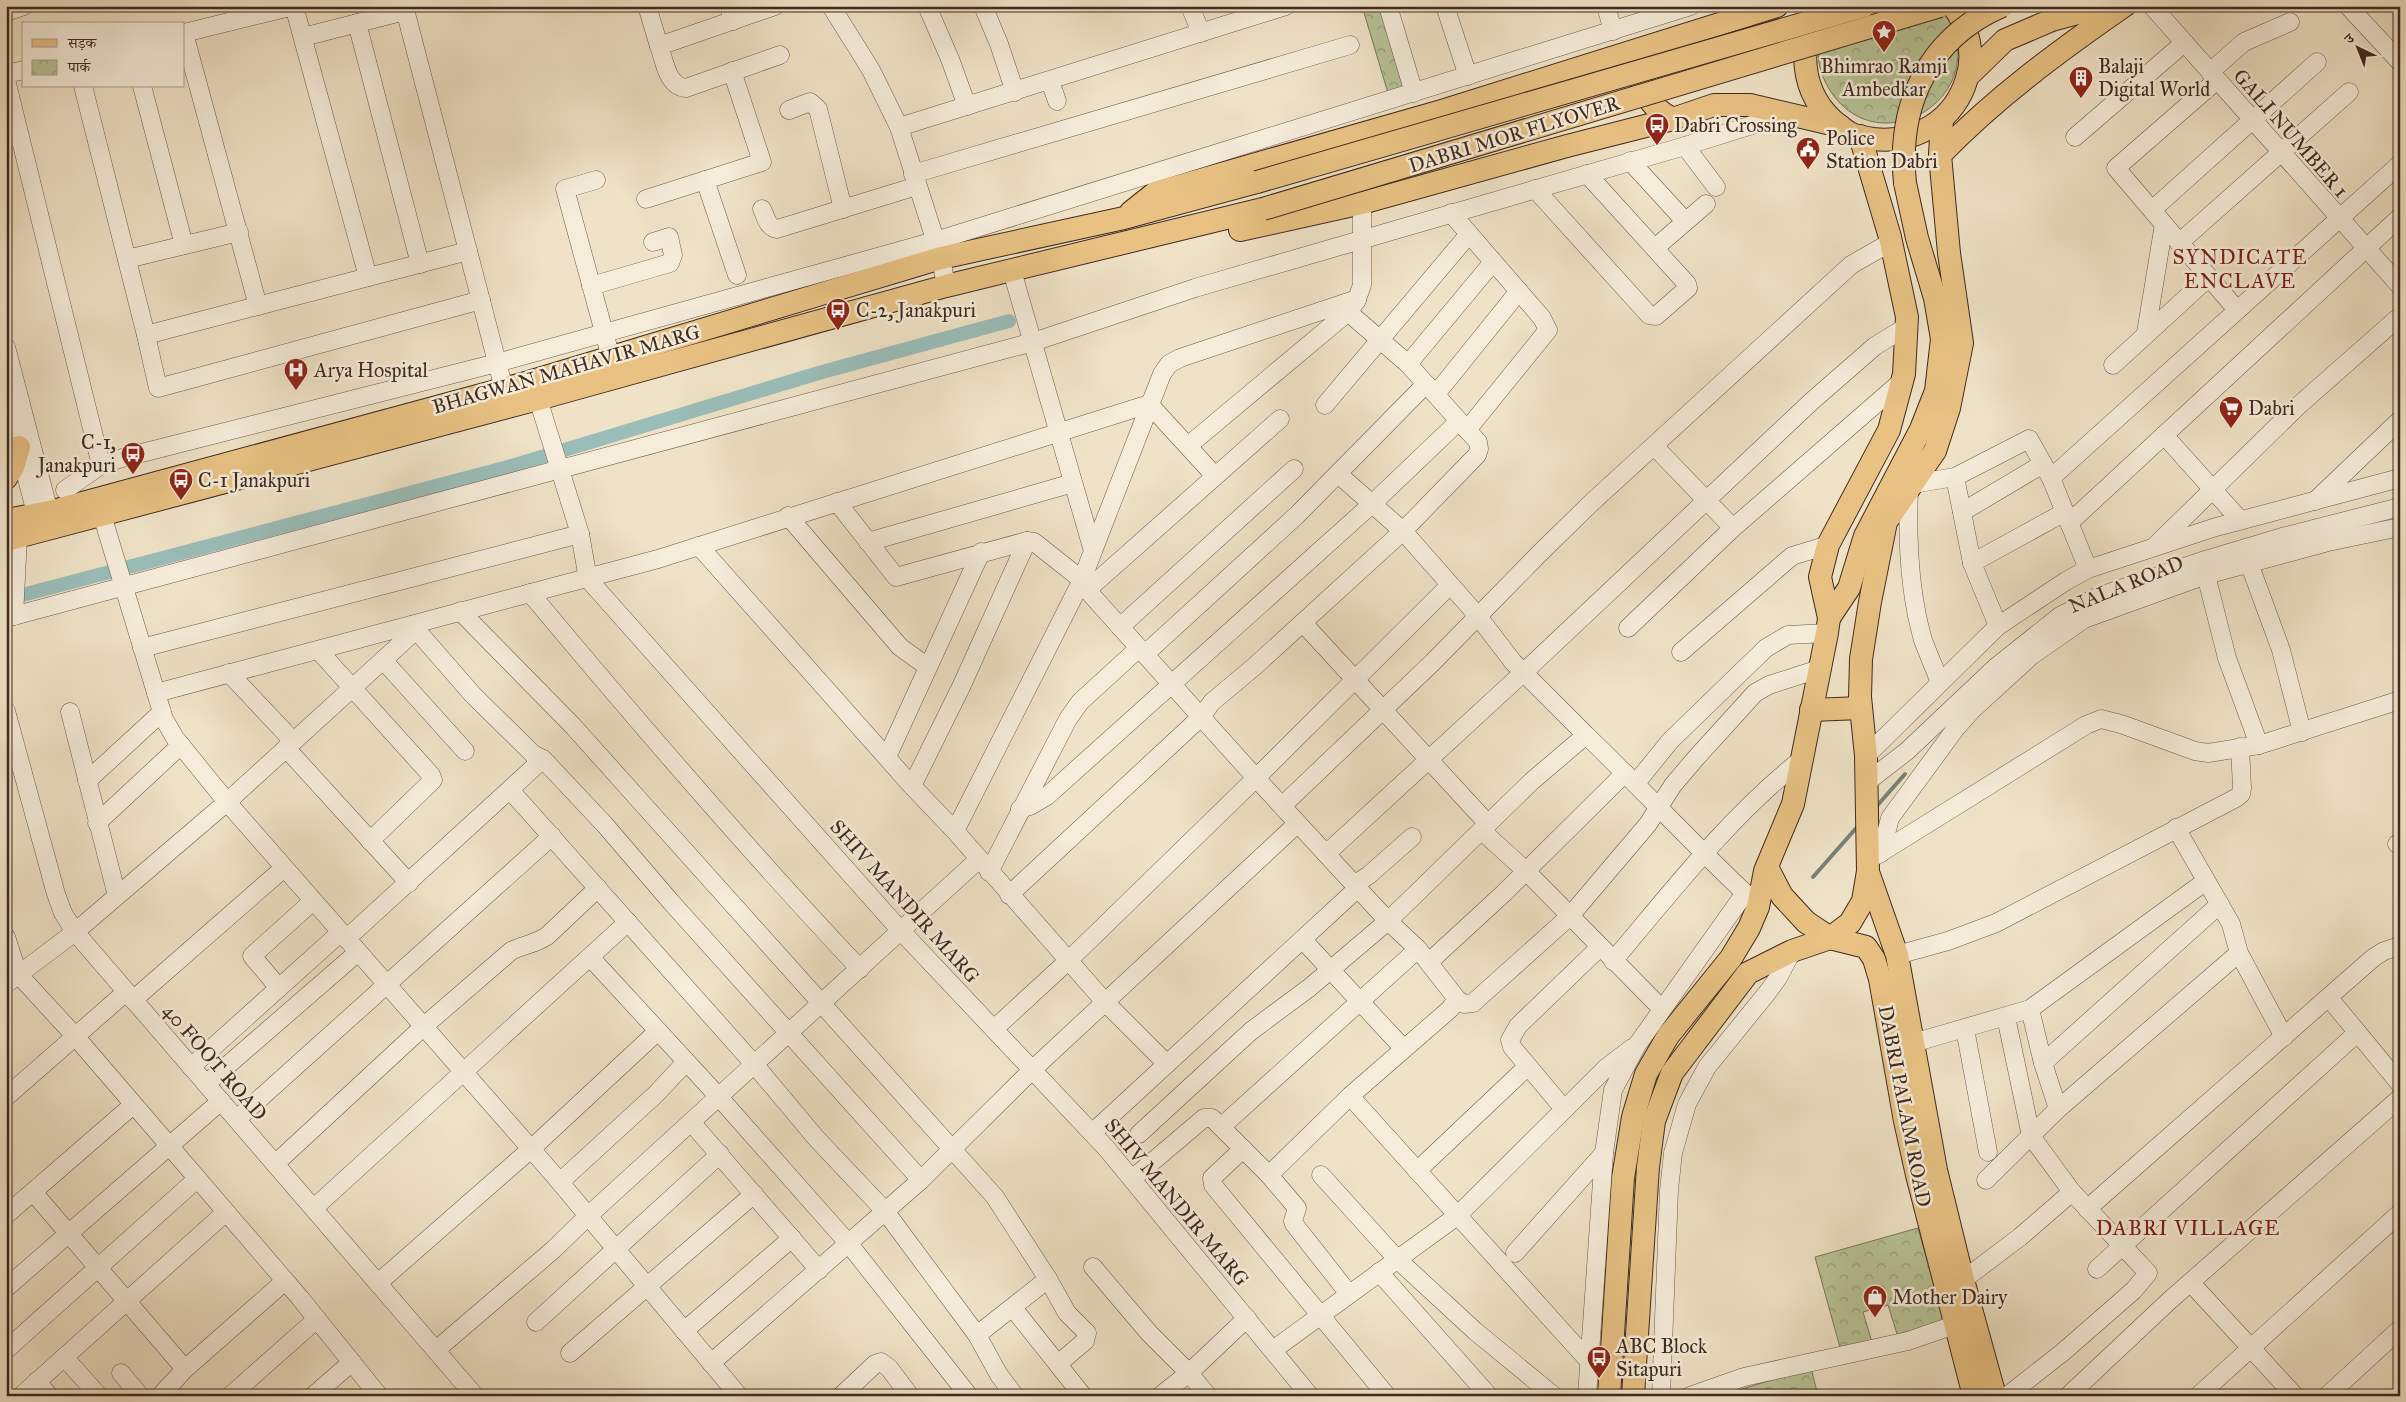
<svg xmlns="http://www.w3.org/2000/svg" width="2406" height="1402" viewBox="0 0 2406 1402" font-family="'IM FELL Great Primer','Noto Serif Devanagari',serif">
<defs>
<pattern id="park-crowns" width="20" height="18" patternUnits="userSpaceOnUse" patternTransform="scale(1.25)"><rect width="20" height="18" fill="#b7c396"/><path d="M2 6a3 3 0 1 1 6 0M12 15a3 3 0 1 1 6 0" fill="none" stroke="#969f7a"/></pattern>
</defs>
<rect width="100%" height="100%" fill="#efe2c6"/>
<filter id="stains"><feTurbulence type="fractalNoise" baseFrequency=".004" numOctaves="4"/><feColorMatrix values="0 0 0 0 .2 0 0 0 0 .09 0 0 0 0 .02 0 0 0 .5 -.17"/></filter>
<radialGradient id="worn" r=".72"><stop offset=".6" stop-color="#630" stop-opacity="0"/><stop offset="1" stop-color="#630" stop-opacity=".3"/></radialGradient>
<g fill="url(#park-crowns)" stroke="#7b765b">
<path d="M1362,6h26l21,81 -21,6z"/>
<path d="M1837,6h104c61,85 -59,162 -110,86 -8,-12 -15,-30 -12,-44 3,-14 12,-29 18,-42z"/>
<path d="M1918,1228l27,96 -47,13 -10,-32 -25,7 9,30 -31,9 -26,-94z"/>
<path d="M1811,1368l7,28h-99z"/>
</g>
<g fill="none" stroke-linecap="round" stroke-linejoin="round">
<g stroke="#76827c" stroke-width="4">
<path d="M1875,808l30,-34"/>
<path d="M1813,877l45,-51"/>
</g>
<path stroke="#9abdb9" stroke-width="14" d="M7,599l501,-132 314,-95 187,-51"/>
<defs>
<g id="minor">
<path d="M294,6l74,271"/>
<path d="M404,6l100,383"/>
<path d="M647,6l12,40"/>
<path d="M729,6l4,15"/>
<path d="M775,6l-116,40c6,16 8,40 27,42l94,-33"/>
<path d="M831,6l40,64 28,57 42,131 5,28"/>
<path d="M927,6l23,53 17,47"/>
<path d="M983,6l16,38 16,48"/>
<path d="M1190,6l11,27"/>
<path d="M1388,6l26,87"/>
<path d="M1445,6l23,70"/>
<path d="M1606,6l7,25"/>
<path d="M2152,6l248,280"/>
<path d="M2348,6l52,56"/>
<path d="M6,12l18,-6"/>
<path d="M357,23l63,241"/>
<path d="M184,33l74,273"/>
<path d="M184,33l110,-27"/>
<path d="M303,37l102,-26"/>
<path d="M2210,72l34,-30 46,-20"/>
<path d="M6,74l18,-4"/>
<path d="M6,80l95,385"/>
<path d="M2217,80l-101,88 121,142"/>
<path d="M1050,81l7,20"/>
<path d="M83,86l63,249"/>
<path d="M142,86l42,159"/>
<path d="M789,110l21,-8 8,7 25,100"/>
<path d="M899,127l387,-121"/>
<path d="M2075,137l109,-94"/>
<path d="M1685,146l31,41"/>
<path d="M1630,161l55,60"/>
<path d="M913,174l437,-129"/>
<path d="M596,180l-31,9 46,169"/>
<path d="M705,180l32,95"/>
<path d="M1535,189l114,126 7,1 32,-28 -1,-4 -100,-110"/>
<path d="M646,199l116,-37 -30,-91"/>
<path d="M762,209c4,8 5,18 15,20l140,-43"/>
<path d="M2152,210l165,-148"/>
<path d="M1451,213l91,105 6,12 -81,100"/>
<path d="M2179,243l170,-151"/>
<path d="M1655,248l51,-44"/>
<path d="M468,251l-322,84 12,53 323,-88"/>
<path d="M127,259l112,-27"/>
<path d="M1012,271l81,280 -11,29 -127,251 150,171 62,62"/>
<path d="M591,286l79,-23 3,-8 -4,-18 -16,5"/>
<path d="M1348,312l60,52 18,20"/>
<path d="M2146,333l18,-109"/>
<path d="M6,347l43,165v12"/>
<path d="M1408,364l85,-102"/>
<path d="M2113,365l96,-88"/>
<path d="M1436,394l83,-103"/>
<path d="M6,399l30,114 1,13"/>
<path d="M538,399l42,135 8,45 313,352 206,218 203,247"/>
<path d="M1325,405l144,-171"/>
<path d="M2164,435l76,85"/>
<path d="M1189,445l159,-133 9,-12"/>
<path d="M1655,447l78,81"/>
<path d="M1338,474l65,57 74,84 36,47 73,73"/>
<path d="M1955,477l17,86 26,63"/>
<path d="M1913,484l42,-7 74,-38 22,39"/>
<path d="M1909,489c-2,49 0,103 14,151 5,14 12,29 17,43"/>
<path d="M65,490l36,-25 21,-7 375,-95 438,-122 756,-235"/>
<path d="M2315,501l85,-81"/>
<path d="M837,502l59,75 131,-36 7,1 48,38 5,10 169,188 -187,182 -75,69"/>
<path d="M1962,512l81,-48"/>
<path d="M102,515l62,204 11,19 52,64 326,372 186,222"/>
<path d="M788,516l112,131 28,20"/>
<path d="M2069,523l331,-306"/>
<path d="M868,542l205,-59"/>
<path d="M2157,544l141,-138 102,-90"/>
<path d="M699,546l213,240 43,45"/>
<path d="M1093,551l69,-177 7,-10 11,-6 177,-59 5,-14v-82"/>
<path d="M1972,563l93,-51"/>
<path d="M2249,563l32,87 21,82"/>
<path d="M2088,569l-37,-91 349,-314"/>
<path d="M2206,575l21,83 32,87"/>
<path d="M1087,590l193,-171"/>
<path d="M530,593c107,128 216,255 330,376"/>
<path d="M460,611l112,114 69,77 354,395 53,82 19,34 20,20 -2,8 -27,23"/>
<path d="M14,616l4,-79"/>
<path d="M6,618l1027,-276 162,-54 490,-142 102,-32"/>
<path d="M1303,623l185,201"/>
<path d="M412,625l61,70 60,59 10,5 62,66 66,77 250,278"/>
<path d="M1120,627l174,-158"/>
<path d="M1628,628l105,-100 169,-147"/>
<path d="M142,648l438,-114"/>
<path d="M319,651l112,124 2,5 -63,61"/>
<path d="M1681,652l111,-96 36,-11"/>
<path d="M383,660l82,91"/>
<path d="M229,673l64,68"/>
<path d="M156,693l502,-134 491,-155 66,72"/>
<path d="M6,711l50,183 7,19 12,19 400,464"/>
<path d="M70,712l47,184"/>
<path d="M286,748l123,135"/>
<path d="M1866,756l132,-130 68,-45 22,-12 128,-42 184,-49"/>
<path d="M887,757l94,-205"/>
<path d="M87,781l75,-69"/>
<path d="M1867,782l40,-31 89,-84 64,-51 37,-19 108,-37 77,-23 118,-30"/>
<path d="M1636,783l34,-42 96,-93 22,-13 39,-2"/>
<path d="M912,786l49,-99 66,-146"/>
<path d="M510,790l244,274 62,74 69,73 92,124 22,40 16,21"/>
<path d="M1282,806l151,-144 106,-108 50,-49 262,-240 40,-23"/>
<path d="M1020,809l10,-3 17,-10 325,-292 87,-83"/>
<path d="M97,823l84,-78"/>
<path d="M2176,828l55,96 8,29 45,84"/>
<path d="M1482,831l44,40 136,138"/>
<path d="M2397,844l3,-1"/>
<path d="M1881,853l9,-35 66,-90 17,-19 58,-53 53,-37 122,-44 122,-33 72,-15"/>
<path d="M1326,854l198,-182 288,-271 63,-55 31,-19"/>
<path d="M1877,855l209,-130 15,-6 20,5 74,27 13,2 51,-8 141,-45"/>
<path d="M989,872l79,-153 12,-17 59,-54"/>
<path d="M1355,884l14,-9 43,-38"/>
<path d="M1009,895l192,-178 11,-15 43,-36 148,-135 74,-76 2,-6 -1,-7 -52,-58 -129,131 -152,139"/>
<path d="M6,937l12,37 57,62 225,262 79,98"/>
<path d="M346,939l197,-180"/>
<path d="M1303,940l101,109"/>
<path d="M1418,949l39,50 7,5 9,-1 97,-87 78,-92 25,-39 23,-27 59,-65 14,-8 50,-16"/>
<path d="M1897,955l51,-14 48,-18 240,-125 5,-4 1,-6 -2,-41"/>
<path d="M590,957l128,139 131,148 120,152"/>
<path d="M1613,961c59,-70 117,-145 189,-202"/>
<path d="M1429,962l75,-69 121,-120"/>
<path d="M6,984l69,-52 152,-130 189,-172"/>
<path d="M279,988l-27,-32 61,-55"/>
<path d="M2329,998l71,86"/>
<path d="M1457,999l-7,10 -100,87 238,264"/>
<path d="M133,1000l151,-132"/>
<path d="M2030,1009l13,54 15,46"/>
<path d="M2006,1017l25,119 41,56 76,81 -14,17 -71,62 -56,44"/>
<path d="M1965,1029l23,123"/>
<path d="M1913,1043l117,-34 176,-128"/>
<path d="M2043,1063l177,-159"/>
<path d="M191,1067l149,-134"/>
<path d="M206,1084l151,-131"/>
<path d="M6,1097l120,-105"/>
<path d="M1564,1109l-52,-62 -2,-7 8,-14 82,-79"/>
<path d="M237,1119l315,-283"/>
<path d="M691,1122l128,148"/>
<path d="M1221,1127l197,-178 -30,-28 144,-140 54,-46c54,52 105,107 159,158"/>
<path d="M1092,1133l266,-245"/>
<path d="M1139,1134l112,-103 58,-43 79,-67 -132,-143 194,-193"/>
<path d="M1243,1149l-31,29 1,7 174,211"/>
<path d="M275,1164l148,-137 88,-76c12,-6 24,-7 36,-15l51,-48"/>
<path d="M1417,1171l111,-105"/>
<path d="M1269,1175l81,-79"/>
<path d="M1321,1175l76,84 78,72 79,65"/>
<path d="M1132,1179l72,-61h8l57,57 28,33 -4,13 1,3 55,70"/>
<path d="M1986,1180l72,-71 181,-156"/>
<path d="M560,1182l96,-88 30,-32"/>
<path d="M33,1192l152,177"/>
<path d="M314,1208l314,-286"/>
<path d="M2087,1209l286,-251 11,-7 16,-5"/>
<path d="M6,1215l127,-110"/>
<path d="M1515,1253l89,-100"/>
<path d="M1093,1267l56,66 40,40 19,23"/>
<path d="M2097,1269l260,-236"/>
<path d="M1379,1272l110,124"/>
<path d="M1963,1280l57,-43 52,-45"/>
<path d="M378,1283l153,-134 127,-118"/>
<path d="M2191,1283l104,113"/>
<path d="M6,1288l215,-187"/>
<path d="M1013,1308l70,88"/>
<path d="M536,1322l184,-168"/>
<path d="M684,1331l108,-93"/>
<path d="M977,1335l71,-56"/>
<path d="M6,1350l191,-171"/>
<path d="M436,1350l117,-100 36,-35 389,-355"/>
<path d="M1273,1350l184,-134 150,-149 25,-19"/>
<path d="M570,1353l184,-159"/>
<path d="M64,1357l35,39"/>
<path d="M711,1363l210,-183 111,-110 265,-246"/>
<path d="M121,1373l19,23"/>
<path d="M37,1381l12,15"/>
<path d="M21,1396l204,-183"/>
<path d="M160,1396l25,-27 100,-88"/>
<path d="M230,1396l87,-77"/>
<path d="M313,1396l39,-34"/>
<path d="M841,1396l34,-32 6,-2 8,6 21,28"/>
<path d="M1160,1396l29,-23 58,-55"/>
<path d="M1587,1396l17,-243 9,-63 24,-45 108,-152 7,8"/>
<path d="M1661,1396l8,-206 4,-37 14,-49 20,-37 60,-74 11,-15 14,-27"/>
<path d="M1690,1396l54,-19 164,-36 58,-20"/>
<path d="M2068,1396l101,-95 231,-203"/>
<path d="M2198,1396l202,-183"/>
<path d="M2327,1396l73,-67"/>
</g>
<g id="major">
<path d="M1822,6c-29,44 -20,97 26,126 6,4 18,6 25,7 43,5 82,-19 94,-61 8,-24 1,-52 -14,-72"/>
<path d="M1643,52c-11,28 5,55 30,67"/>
<path d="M1968,76l37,-36 47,-20 52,-14"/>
<path d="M1940,155c55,-57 119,-104 184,-149"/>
<path d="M1131,212l24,-19 290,-83 332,-104"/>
<path d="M1240,230l122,-27 205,-57 106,-27 41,-14h36l90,21"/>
<path d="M6,478l7,-11 6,-20"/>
<path d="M6,520l43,-8 473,-128 419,-126 183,-40 133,-36"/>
<path d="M6,540l532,-141 408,-113 317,-77"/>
<path d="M1829,618l20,-30 16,-52 56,-107 15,-38 6,-52 -7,-41 -18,-60 -12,-55"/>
<path d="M1811,710l50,-2"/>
<path d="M1767,867l15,29 24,26 24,16 36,9 8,12 6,20 25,142 12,54 57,221"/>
<path d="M1869,875l28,80 39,215 27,110 32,116"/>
<path d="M1609,1396l14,-218 10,-61 13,-43 22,-38 63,-78 18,-30 9,-21 7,-36 28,-67 34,-171 2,-15 -9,-41 8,-32 61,-115 15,-56 3,-57 -17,-80 -30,-101"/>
<path d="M1633,1396l15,-229 6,-46 18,-48 76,-100 44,-22 38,-13 20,-15 13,-22 5,-30 -2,-115 -6,-59 1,-38 9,-57 16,-80 49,-71 14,-43 13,-65 -13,-90 -9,-98 2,-36"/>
</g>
</defs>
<use href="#minor" stroke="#6b584a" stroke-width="19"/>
<use href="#major" stroke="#3f2a20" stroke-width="24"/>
<use href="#minor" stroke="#f5ecda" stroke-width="18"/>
<use href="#major" stroke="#e8c183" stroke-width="22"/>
<defs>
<g id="major-bridge">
<path d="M1257,182l607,-176"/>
<path d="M1905,183c-8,-78 23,-145 97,-177"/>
<path d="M1263,209l677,-203"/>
</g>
</defs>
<use href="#major-bridge" stroke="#3f2a20" stroke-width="24" stroke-linecap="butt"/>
<use href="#major-bridge" stroke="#e8c183" stroke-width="22"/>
</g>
<defs>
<symbol id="sight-pin" viewBox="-11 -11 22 30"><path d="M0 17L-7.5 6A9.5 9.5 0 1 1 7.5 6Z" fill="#8f2418" stroke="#f5ecda"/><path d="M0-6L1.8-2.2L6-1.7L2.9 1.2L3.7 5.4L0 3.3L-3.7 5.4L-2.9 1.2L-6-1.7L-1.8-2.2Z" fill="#fff"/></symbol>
<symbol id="building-pin" viewBox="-11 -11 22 30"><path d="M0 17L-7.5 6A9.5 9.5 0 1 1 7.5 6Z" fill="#8f2418" stroke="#f5ecda"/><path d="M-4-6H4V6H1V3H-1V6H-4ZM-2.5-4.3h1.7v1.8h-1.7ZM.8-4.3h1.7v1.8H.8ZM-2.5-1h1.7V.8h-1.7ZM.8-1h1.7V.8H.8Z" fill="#fff"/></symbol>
<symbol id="bus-pin" viewBox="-11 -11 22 30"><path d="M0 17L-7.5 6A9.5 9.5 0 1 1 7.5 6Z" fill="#8f2418" stroke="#f5ecda"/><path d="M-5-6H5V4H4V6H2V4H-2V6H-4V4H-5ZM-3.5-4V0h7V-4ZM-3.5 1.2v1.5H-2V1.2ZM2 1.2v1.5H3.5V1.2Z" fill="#fff"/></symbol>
<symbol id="civic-pin" viewBox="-11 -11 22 30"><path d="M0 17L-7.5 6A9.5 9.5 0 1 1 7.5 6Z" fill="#8f2418" stroke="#f5ecda"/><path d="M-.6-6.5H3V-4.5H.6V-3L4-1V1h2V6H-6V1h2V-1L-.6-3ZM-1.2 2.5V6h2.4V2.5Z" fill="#fff"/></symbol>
<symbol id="hospital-pin" viewBox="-11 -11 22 30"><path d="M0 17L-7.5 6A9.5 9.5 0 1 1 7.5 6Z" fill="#8f2418" stroke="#f5ecda"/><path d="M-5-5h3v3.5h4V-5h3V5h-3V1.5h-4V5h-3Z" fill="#fff"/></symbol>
<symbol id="supermarket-pin" viewBox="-11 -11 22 30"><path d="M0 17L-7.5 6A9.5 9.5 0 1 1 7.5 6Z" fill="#8f2418" stroke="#f5ecda"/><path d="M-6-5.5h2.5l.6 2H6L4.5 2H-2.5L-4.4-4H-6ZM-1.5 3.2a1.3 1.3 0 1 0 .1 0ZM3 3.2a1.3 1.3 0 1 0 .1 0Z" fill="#fff"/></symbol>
<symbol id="shop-pin" viewBox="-11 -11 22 30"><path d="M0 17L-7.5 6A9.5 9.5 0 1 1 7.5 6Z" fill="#8f2418" stroke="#f5ecda"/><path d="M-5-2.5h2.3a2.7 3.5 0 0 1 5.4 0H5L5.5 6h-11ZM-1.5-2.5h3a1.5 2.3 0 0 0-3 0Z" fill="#fff"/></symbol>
</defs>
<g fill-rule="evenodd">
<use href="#sight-pin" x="1870" y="18" width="28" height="38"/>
<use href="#building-pin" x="2067" y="64" width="28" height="38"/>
<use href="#bus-pin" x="1643" y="111" width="28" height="38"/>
<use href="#civic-pin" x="1794" y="135" width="28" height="38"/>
<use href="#bus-pin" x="824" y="296" width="28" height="38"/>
<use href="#hospital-pin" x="282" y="356" width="28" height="38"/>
<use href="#supermarket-pin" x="2217" y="394" width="28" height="38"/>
<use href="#bus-pin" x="119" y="440" width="28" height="38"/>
<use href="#bus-pin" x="167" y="466" width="28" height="38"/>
<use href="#shop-pin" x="1861" y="1283" width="28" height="38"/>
<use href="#bus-pin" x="1585" y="1344" width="28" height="38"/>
</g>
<g text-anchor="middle" stroke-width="5" stroke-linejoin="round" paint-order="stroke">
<g font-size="20" fill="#3f2a20" stroke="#f5ecda" text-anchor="start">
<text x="1884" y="73" text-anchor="middle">Bhimrao Ramji<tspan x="1884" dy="23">Ambedkar</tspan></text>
<text x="2098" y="73">Balaji<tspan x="2098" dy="23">Digital World</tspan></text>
<text x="1674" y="132">Dabri Crossing</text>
<text x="1826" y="145">Police<tspan x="1826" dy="23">Station Dabri</tspan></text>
<text x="856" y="317">C-2, Janakpuri</text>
<text x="314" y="377">Arya Hospital</text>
<text x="2248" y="415">Dabri</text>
<text x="116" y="449" text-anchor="end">C-1,<tspan x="116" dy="23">Janakpuri</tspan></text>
<text x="198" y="487">C-1 Janakpuri</text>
<text x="1892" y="1304">Mother Dairy</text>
<text x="1616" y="1353">ABC Block<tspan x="1616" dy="23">Sitapuri</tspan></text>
</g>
<g font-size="20" fill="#3f2a20" stroke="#f5ecda">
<text transform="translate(2291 133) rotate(49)" y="7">GALI NUMBER 1</text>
<text transform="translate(1514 134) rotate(-17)" y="7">DABRI MOR FLYOVER</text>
<text transform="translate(566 369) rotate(-16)" y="7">BHAGWAN MAHAVIR MARG</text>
<text transform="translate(2126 584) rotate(-22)" y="7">NALA ROAD</text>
<text transform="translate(905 901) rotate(48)" y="7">SHIV MANDIR MARG</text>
<text transform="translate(215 1062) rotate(49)" y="7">40 FOOT ROAD</text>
<text transform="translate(1905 1106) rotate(79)" y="7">DABRI PALAM ROAD</text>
<text transform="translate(1177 1202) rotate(50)" y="7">SHIV MANDIR MARG</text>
</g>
<g font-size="21" letter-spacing="1" fill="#7a1f14" stroke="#f5ecda">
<text x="2240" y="264">SYNDICATE<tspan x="2240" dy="24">ENCLAVE</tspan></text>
<text x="2188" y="1235">DABRI VILLAGE</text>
</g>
</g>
<rect width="2406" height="1402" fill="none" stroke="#efe2c6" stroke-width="25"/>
<rect x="8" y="8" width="2391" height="1387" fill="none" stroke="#3f2a20" stroke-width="2.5"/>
<rect x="12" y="12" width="2381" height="1377" fill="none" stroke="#3f2a20"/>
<rect x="22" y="22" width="162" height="65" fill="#f5ecda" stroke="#ac9e90"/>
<rect x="32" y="39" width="25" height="8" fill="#e8c183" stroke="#ac9e90"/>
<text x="68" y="48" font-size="15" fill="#3f2a20">सड़क</text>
<rect x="32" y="60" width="25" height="15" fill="url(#park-crowns)" stroke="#ac9e90"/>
<text x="68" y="72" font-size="15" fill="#3f2a20">पार्क</text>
<g transform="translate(2358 48) rotate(317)" stroke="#f5ecda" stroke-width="4" paint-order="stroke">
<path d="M0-4L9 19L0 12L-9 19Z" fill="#3f2a20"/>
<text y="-8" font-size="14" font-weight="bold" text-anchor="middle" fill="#3f2a20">उ</text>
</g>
<rect width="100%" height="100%" filter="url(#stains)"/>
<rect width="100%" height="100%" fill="url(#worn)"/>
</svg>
